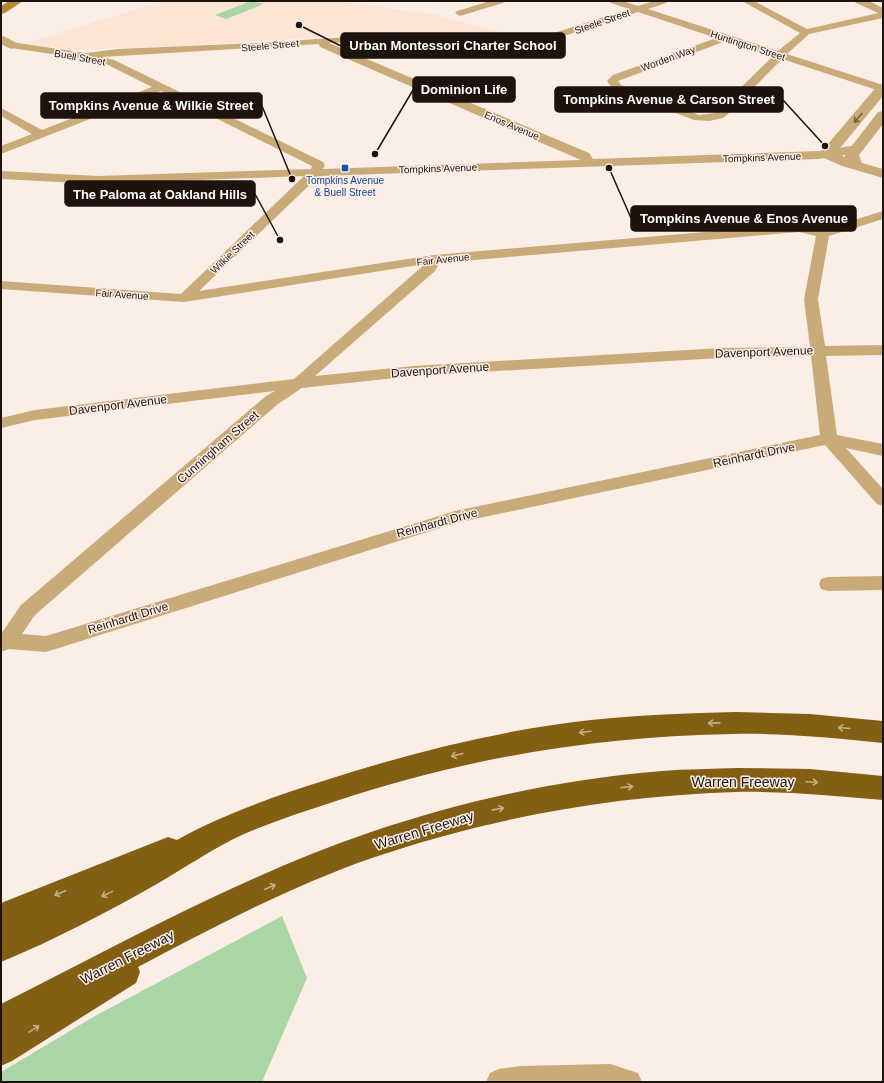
<svg xmlns="http://www.w3.org/2000/svg" width="884" height="1083" viewBox="0 0 884 1083" font-family="Helvetica,sans-serif">
<rect width="100%" height="100%" fill="#fbeee6"/>
<path fill="#fde5d5" d="M163,1h178l95,14 79,22 2,4 -60,-4 -100,-2 -179,11 -108,4 -43,-7z"/>
<g fill="#aad6a5">
<path d="M251,1l13,3 -38,15 -11,-4z"/>
<path d="M282,916l25,62 -45,104h-261v-10l94,-56z"/>
</g>
<g fill="none" stroke-linecap="round" stroke-linejoin="round">
<g fill="#c9ab7a" fill-rule="evenodd">
<path d="M490,1h15l-2,2 -43,13 -5,-3 2,-2z"/>
<path d="M609,1h14l15,5 16,-5h14l-2,2 -18,6 130,42 22,-18 -58,-32h12l53,28 76,-17v6l-74,16 -22,20 96,31v7l-101,-33 -55,56 -4,3 -14,3 -15,-1 -81,-31 -6,-8 6,-6 103,-37 -78,-26 -111,36 -96,-6 -53,-1 -49,2 260,110 4,6 226,-8 38,-6 4,2 2,2 -2,2 -4,2 -38,6 -500,17 -120,115 235,-36 365,-31 23,6 61,-19v8l-54,17 -11,63 7,47 58,-1v10l-57,1 11,79 46,9v12l-37,-8 37,41v17l-6,-2 -52,-59 -369,78 -410,129 -37,-3 -8,3v-18l20,-29 245,-209 9,-5 -240,29 -34,8v-10l34,-8 259,-31 131,-115 -241,38 -183,-13v-8l180,13 123,-118 -206,8 -97,-5v-8l97,5 213,-7 1,-3 -151,-75 -160,63v-8l31,-12 -31,-18v-8l41,22 110,-43 -46,-23 -20,-5 -75,-11 -4,-1 -1,-2 1,-2 4,-1 75,11 32,-4 140,-6 120,-8 53,1 95,6 103,-33 -18,-6zM726,41l47,15 -58,57 -16,2 -78,-30 -3,-4zM319,44l1,3 261,113 -258,9 2,-4 -2,-3 -209,-102 -12,-3zM799,232l17,4 -12,63 6,48 -89,1 -307,18 -99,10 120,-105 4,-8zM811,356l9,79 -365,76 -409,125 -24,-2 13,-19 243,-211 24,-16 112,-12 307,-18z"/>
<path d="M883,576v14l-55,1 -7,-2 -2,-5 2,-5 7,-2z"/>
<path d="M610,1064l28,9 4,9h-156l4,-9 9,-4 21,-3z"/>
</g>
<g fill="#c9ab7a" fill-rule="evenodd">
<path d="M854,1h15l14,7v7l-27,-12z"/>
<path d="M1,35l14,7 2,3 -2,3 -4,1 -10,-5z"/>
<path d="M883,84v12l-47,57 9,4v-2l2,-3 31,-40 5,-1v13l-24,31 3,8 21,6v9l-41,-12 -20,-9 -2,-3 2,-3 56,-66z"/>
</g>
<path fill="#b38836" fill-rule="evenodd" d="M9,1h14l-18,12 -4,1v-8z"/>
<g fill="#835f14" fill-rule="evenodd">
<path d="M736,712l74,2 73,7v22c-49,-5 -99,-10 -149,-9 -136,2 -269,24 -398,67 -30,10 -62,20 -92,33 -31,14 -59,34 -89,51 -49,28 -101,55 -154,77v-59l167,-66 9,3c46,-26 96,-43 146,-59 87,-28 177,-51 268,-61 49,-5 97,-7 145,-8z"/>
<path d="M737,768l73,1 73,7v24c-49,-4 -99,-9 -148,-8 -124,4 -246,26 -363,66 -81,28 -158,69 -234,109l2,5 -4,11 -124,78 -11,5v-62c121,-61 241,-128 370,-172 94,-32 192,-53 291,-61 25,-2 50,-2 75,-3z"/>
</g>
</g>
<defs><path id="oneway-shaft" d="M-6 0H5M1.5-3L5.5 0L1.5 3" fill="none" stroke-width="1.6" stroke-linecap="round" stroke-linejoin="round"/></defs>
<use stroke="#745f43" href="#oneway-shaft" transform="translate(858 118) rotate(130)"/>
<g stroke="#c5ae88">
<use href="#oneway-shaft" transform="translate(714 723) rotate(179)"/>
<use href="#oneway-shaft" transform="translate(844 728) rotate(-175)"/>
<use href="#oneway-shaft" transform="translate(585 732) rotate(173)"/>
<use href="#oneway-shaft" transform="translate(457 755) rotate(166)"/>
<use href="#oneway-shaft" transform="translate(812 782) rotate(3)"/>
<use href="#oneway-shaft" transform="translate(627 787) rotate(-6)"/>
<use href="#oneway-shaft" transform="translate(498 809) rotate(-11)"/>
<use href="#oneway-shaft" transform="translate(270 887) rotate(-24)"/>
<use href="#oneway-shaft" transform="translate(60 893) rotate(157)"/>
<use href="#oneway-shaft" transform="translate(107 894) rotate(154)"/>
<use href="#oneway-shaft" transform="translate(34 1029) rotate(-32)"/>
</g>
<rect fill="#1a4fb4" stroke="#fbeee6" stroke-width="1.5" x="341" y="164" width="8" height="8" rx="2"/>
<g text-anchor="middle" stroke-width="3" stroke-linejoin="round" paint-order="stroke">
<g font-size="10" fill="#1e130c" stroke="#fbeee6">
<text transform="translate(602 21) rotate(-19)" y="4">Steele Street</text>
<text transform="translate(270 45) rotate(-5)" y="4">Steele Street</text>
<text transform="translate(748 45) rotate(18)" y="4">Huntington Street</text>
<text transform="translate(80 57) rotate(10)" y="4">Buell Street</text>
<text transform="translate(668 58) rotate(-20)" y="4">Worden Way</text>
<text transform="translate(512 125) rotate(23)" y="4">Enos Avenue</text>
<text transform="translate(762 157) rotate(-2)" y="4">Tompkins Avenue</text>
<text transform="translate(438 168) rotate(-2)" y="4">Tompkins Avenue</text>
<text transform="translate(232 252) rotate(-44)" y="4">Wilkie Street</text>
<text transform="translate(443 259) rotate(-6)" y="4">Fair Avenue</text>
<text transform="translate(122 294) rotate(4)" y="4">Fair Avenue</text>
</g>
<g font-size="10" fill="#164399" stroke="#fbeee6">
<text x="345" y="184">Tompkins Avenue<tspan x="345" dy="12">&amp; Buell Street</tspan></text>
</g>
<g font-size="12" fill="#1e130c" stroke="#fbeee6">
<text transform="translate(764 352) rotate(-2)" y="4">Davenport Avenue</text>
<text transform="translate(440 370) rotate(-4)" y="4">Davenport Avenue</text>
<text transform="translate(118 405) rotate(-7)" y="4">Davenport Avenue</text>
<text transform="translate(218 447) rotate(-41)" y="4">Cunningham Street</text>
<text transform="translate(754 455) rotate(-12)" y="4">Reinhardt Drive</text>
<text transform="translate(437 523) rotate(-15)" y="4">Reinhardt Drive</text>
<text transform="translate(128 618) rotate(-17)" y="4">Reinhardt Drive</text>
</g>
<g font-size="14" fill="#1e130c" stroke="#fbeee6">
<text x="743" y="787">Warren Freeway</text>
<text transform="translate(424 830) rotate(-17)" y="5">Warren Freeway</text>
<text transform="translate(127 957) rotate(-27)" y="5">Warren Freeway</text>
</g>
</g>
<path fill="none" stroke="#1e130c" stroke-width="1.5" d="M299 25L341 46M375 154L413 90M825 146L783 100M292 179L262 106M280 240L255 194M609 168L631 218"/>
<g fill="#1e130c" stroke="#fbeee6" stroke-width="1.5">
<circle cx="299" cy="25" r="4"/>
<circle cx="375" cy="154" r="4"/>
<circle cx="825" cy="146" r="4"/>
<circle cx="292" cy="179" r="4"/>
<circle cx="280" cy="240" r="4"/>
<circle cx="609" cy="168" r="4"/>
</g>
<g fill="#1e130c" stroke="#1e130c" stroke-width="1.5">
<rect x="341" y="33" width="224" height="25" rx="4"/>
<rect x="413" y="77" width="102" height="25" rx="4"/>
<rect x="555" y="87" width="228" height="25" rx="4"/>
<rect x="41" y="93" width="221" height="25" rx="4"/>
<rect x="65" y="181" width="190" height="25" rx="4"/>
<rect x="631" y="206" width="225" height="25" rx="4"/>
</g>
<g font-size="13" text-anchor="middle" font-weight="bold" fill="#fff">
<text x="453" y="50">Urban Montessori Charter School</text>
<text x="464" y="94">Dominion Life</text>
<text x="669" y="104">Tompkins Avenue &amp; Carson Street</text>
<text x="151" y="110">Tompkins Avenue &amp; Wilkie Street</text>
<text x="160" y="199">The Paloma at Oakland Hills</text>
<text x="744" y="223">Tompkins Avenue &amp; Enos Avenue</text>
</g>
<rect width="884" height="1083" fill="none" stroke="#1e130c" stroke-width="4"/>
</svg>
